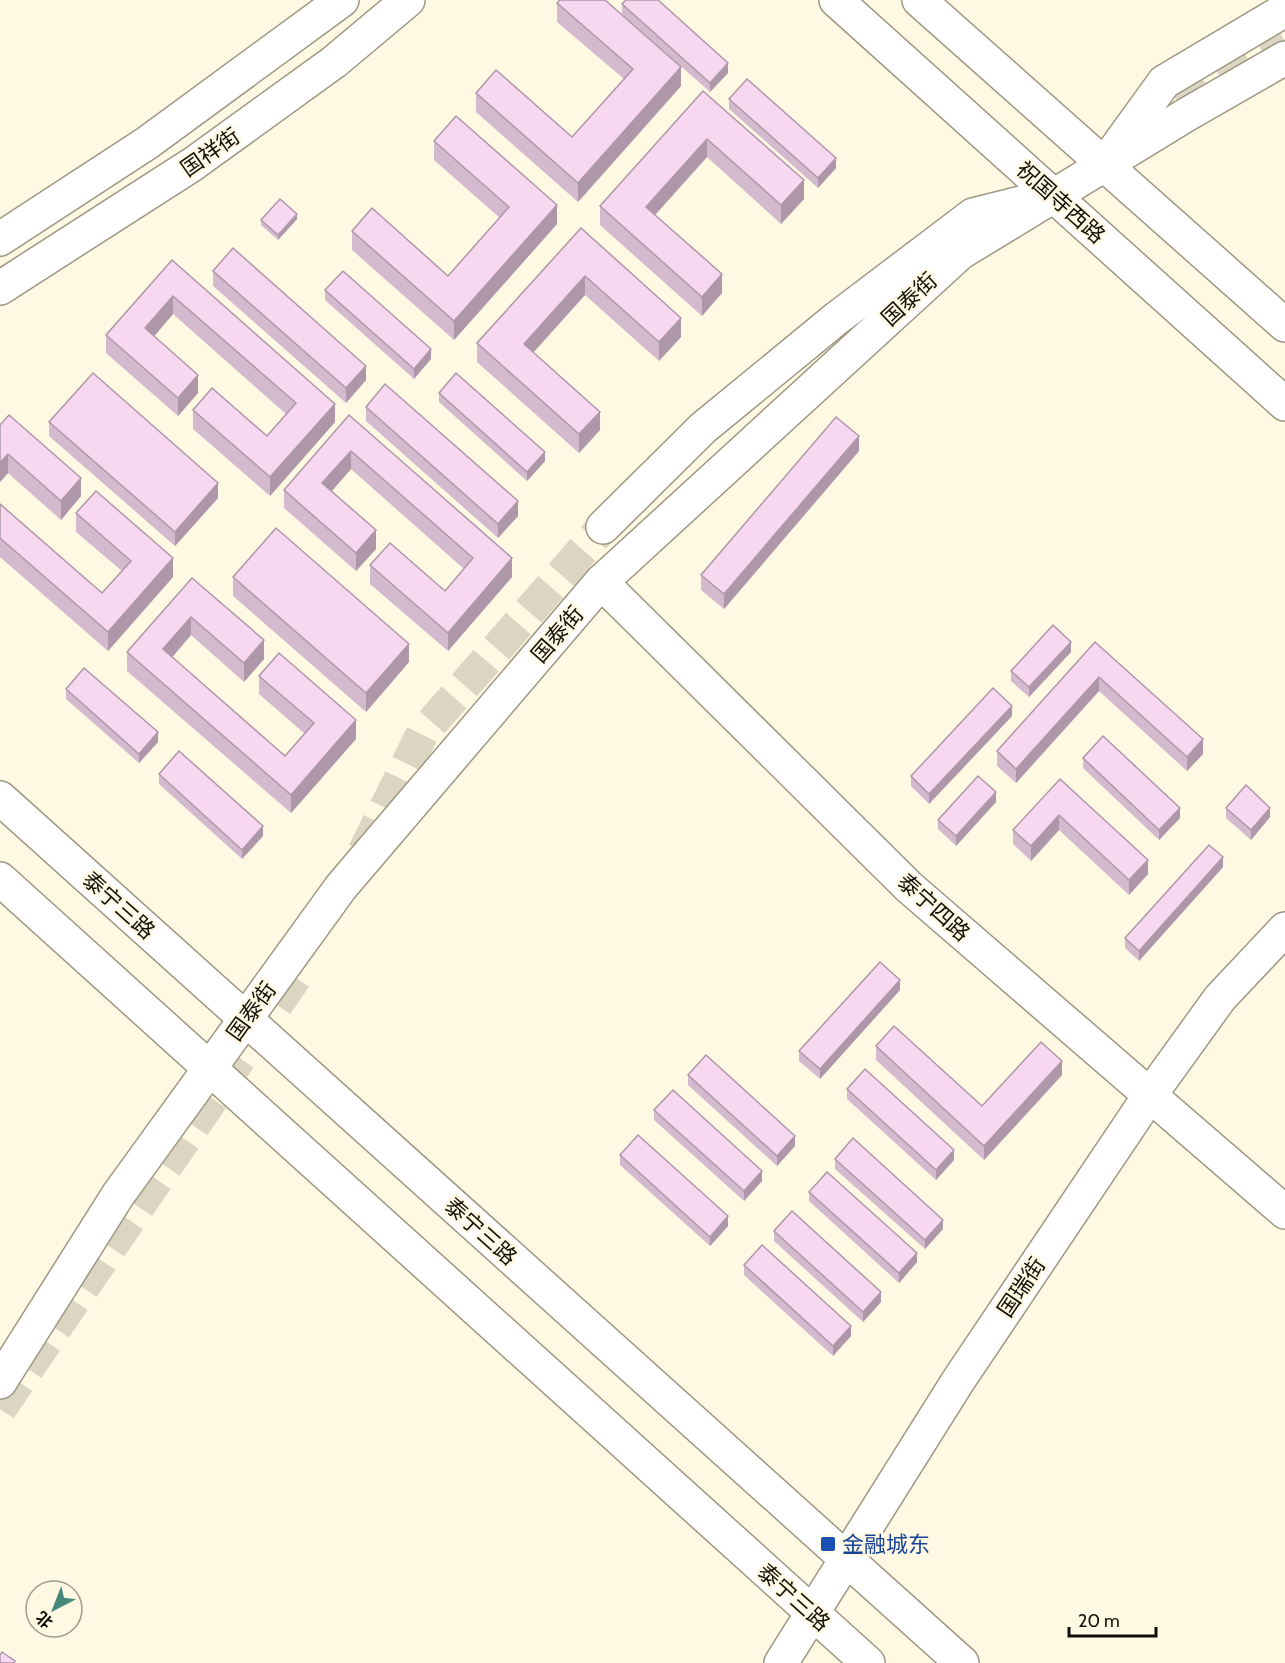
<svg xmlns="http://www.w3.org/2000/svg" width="1285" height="1663" viewBox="0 0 1285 1663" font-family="Cabin,'Noto Sans SC',sans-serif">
<rect width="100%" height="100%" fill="#fff8e3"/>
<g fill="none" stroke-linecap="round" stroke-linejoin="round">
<g stroke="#dbd5c2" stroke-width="33" stroke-dasharray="33 16" stroke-linecap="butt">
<path d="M1139,131l57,-45 89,-44"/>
<path d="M364,852l58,-118 181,-207"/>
<path d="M0,1409l299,-437"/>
</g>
<defs>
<g id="minor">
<path d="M601,582l308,305 376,325"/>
<path d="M0,798l962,865"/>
<path d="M0,879l868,784"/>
<path d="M0,1382l118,-187 223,-308 260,-305 359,-329 226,-138 99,-57"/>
<path d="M781,1663l177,-282 192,-286 70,-97 65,-69"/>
</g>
<g id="major">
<path d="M836,0l449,404"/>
<path d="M919,0l366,325"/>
<path d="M1104,165l60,-83 121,-72"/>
<path d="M0,239l147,-96 195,-143"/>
<path d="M0,288l193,-124 141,-102 74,-62"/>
<path d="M603,527l100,-99 134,-110 136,-103 80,-20"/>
</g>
</defs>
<use href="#minor" stroke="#9d9783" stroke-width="36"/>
<use href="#major" stroke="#9d9783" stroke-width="36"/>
<use href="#minor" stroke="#fff" stroke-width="33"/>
<use href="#major" stroke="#fff" stroke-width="33"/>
</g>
<g fill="#d4bace">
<path d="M557,3l124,83 -103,116 -102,-90v-19l96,44 52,-58 -67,-57z"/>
<path d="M622,4l106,69 -18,19 -88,-78z"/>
<path d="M703,91l101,108 -23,25 -74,-67 -52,58 67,78 -20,23 -102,-91v-19z"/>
<path d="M729,99l107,69 -18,20 -89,-79z"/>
<path d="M434,141l123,83 -103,116 -102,-90v-19l96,45 52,-58 -66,-58z"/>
<path d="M297,219l-19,21 -17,-15v-5z"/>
<path d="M581,228l100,109 -22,24 -74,-66 -52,57 67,78 -21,23 -102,-91v-19z"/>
<path d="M172,260l163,162 -65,74 -77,-67v-19l74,26 19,-22 -113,-100 -19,22 44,57 -20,23 -72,-63v-18z"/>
<path d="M213,271l153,109 -20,23 -133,-117z"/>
<path d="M325,290l106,69 -17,20 -89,-79z"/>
<path d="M439,393l106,68 -18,20 -88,-79z"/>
<path d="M366,407l152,109 -20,22 -132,-117z"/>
<path d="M349,415l163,162 -64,74 -78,-67v-19l75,26 19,-22 -113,-100 -19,22 44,58 -20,22 -72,-63v-18z"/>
<path d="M49,422l169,76 -43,48 -126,-110z"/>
<path d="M0,425l81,71 -20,24 -53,-47 -8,9z"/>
<path d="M859,451l-135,158 -23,-19v-15z"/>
<path d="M0,504l102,89 20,-22 -46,-39v-19l97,64 -65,74 -108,-94z"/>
<path d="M233,577l176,85 -43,50 -133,-116z"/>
<path d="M192,578l72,81 -20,23 -53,-47 -19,22 113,99 20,-22 -46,-40v-18l97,63 -65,74 -164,-142v-19z"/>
<path d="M1095,642l108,112 -16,17 -88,-80 -83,92 -19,-17v-15z"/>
<path d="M1071,652l-42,45 -18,-16v-10z"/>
<path d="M66,689l92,53 -19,21 -73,-64z"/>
<path d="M1012,716l-83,88 -18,-18v-10z"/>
<path d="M1083,758l97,60 -21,22 -76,-72z"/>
<path d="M159,774l104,62 -21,23 -83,-75z"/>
<path d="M1060,779l88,95 -19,21 -70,-65 -28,31 -18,-17v-14z"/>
<path d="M996,802l-40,44 -18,-17v-9z"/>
<path d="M1226,808l44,9 -19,23 -25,-22z"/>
<path d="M1223,867l-84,94 -14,-13v-10z"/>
<path d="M900,990l-80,89 -21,-18v-10z"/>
<path d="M876,1046l106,60 80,-31 -78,85 -108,-100z"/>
<path d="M688,1075l107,71 -18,20 -89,-81z"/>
<path d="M847,1089l107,71 -18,20 -89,-81z"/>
<path d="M654,1110l108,71 -18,20 -90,-81z"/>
<path d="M620,1155l108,71 -18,20 -90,-81z"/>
<path d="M835,1159l108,70 -18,20 -90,-80z"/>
<path d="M809,1192l108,70 -18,21 -90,-82z"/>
<path d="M774,1231l107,71 -18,20 -89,-81z"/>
<path d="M744,1265l107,71 -18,20 -89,-81z"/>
</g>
<g fill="#ad97a8">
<path d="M728,63v10l-18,19v-9z"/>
<path d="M681,67v19l-103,116v-19z"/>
<path d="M707,139v18l-61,68v-18z"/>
<path d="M836,158v10l-18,20v-10z"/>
<path d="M804,180v19l-23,25v-19z"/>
<path d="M557,205v19l-103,116v-19z"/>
<path d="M297,214v5l-19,21v-5z"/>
<path d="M722,274v19l-20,23v-19z"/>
<path d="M585,276v19l-61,68v-19z"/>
<path d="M173,296v18l-28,33v-19z"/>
<path d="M681,318v19l-22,24v-19z"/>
<path d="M431,349v10l-17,20v-10z"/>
<path d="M366,366v14l-20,23v-15z"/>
<path d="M198,375v18l-20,23v-18z"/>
<path d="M335,404v18l-65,74v-19z"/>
<path d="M600,412v18l-21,23v-19z"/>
<path d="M859,436v15l-135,158v-15z"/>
<path d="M351,451v18l-29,33v-19z"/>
<path d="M545,452v9l-18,20v-9z"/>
<path d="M8,454v19l-8,9v-19z"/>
<path d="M81,478v18l-20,24v-19z"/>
<path d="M218,483v15l-43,48v-14z"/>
<path d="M518,501v15l-20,22v-14z"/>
<path d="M376,530v19l-20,22v-18z"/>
<path d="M173,558v19l-65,74v-19z"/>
<path d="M512,558v19l-64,74v-18z"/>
<path d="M191,617v18l-28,33v-19z"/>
<path d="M264,640v19l-20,23v-19z"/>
<path d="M1071,642v10l-42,45v-10z"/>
<path d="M409,644v18l-43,50v-19z"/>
<path d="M1099,677v14l-83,92v-14z"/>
<path d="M1012,706v10l-83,88v-10z"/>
<path d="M356,720v19l-65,74v-18z"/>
<path d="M158,732v10l-19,21v-9z"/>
<path d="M1203,739v15l-16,17v-14z"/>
<path d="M996,792v10l-40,44v-10z"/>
<path d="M1180,808v10l-21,22v-10z"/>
<path d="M1270,808v9l-19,23v-10z"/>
<path d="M1059,815v15l-28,31v-15z"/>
<path d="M263,826v10l-21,23v-9z"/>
<path d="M1223,857v10l-84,94v-10z"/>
<path d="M1148,860v14l-19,21v-15z"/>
<path d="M900,980v10l-80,89v-10z"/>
<path d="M1062,1061v14l-78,85v-14z"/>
<path d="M795,1136v10l-18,20v-10z"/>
<path d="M954,1150v10l-18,20v-10z"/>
<path d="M762,1171v10l-18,20v-10z"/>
<path d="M728,1216v10l-18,20v-9z"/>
<path d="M943,1220v9l-18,20v-9z"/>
<path d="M917,1253v9l-18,21v-10z"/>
<path d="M881,1292v10l-18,20v-10z"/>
<path d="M851,1326v10l-18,20v-10z"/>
</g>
<g fill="#f7d8f0" stroke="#ad97a8" stroke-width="1.5">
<path d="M560,0h45l76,67 -103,116 -102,-90 20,-23 76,67 61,-68 -76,-66z"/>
<path d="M626,0h32l70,63 -18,20 -88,-79z"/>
<path d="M747,79l89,79 -18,20 -89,-79z"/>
<path d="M703,91l101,89 -23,25 -74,-66 -61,68 76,67 -20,23 -102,-91z"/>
<path d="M456,116l101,89 -103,116 -102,-90 20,-23 76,68 61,-69 -75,-66z"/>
<path d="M280,199l17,15 -19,21 -17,-15z"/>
<path d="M581,228l100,90 -22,24 -74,-66 -61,68 76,68 -21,22 -102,-91z"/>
<path d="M233,248l133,118 -20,22 -133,-117z"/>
<path d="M172,260l163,144 -65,73 -77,-67 19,-22 55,48 29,-33 -123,-107 -28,32 53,47 -20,23 -72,-63z"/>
<path d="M343,271l88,78 -17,20 -89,-79z"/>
<path d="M93,373l125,110 -43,49 -126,-110z"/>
<path d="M456,373l89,79 -18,20 -88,-79z"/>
<path d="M385,384l133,117 -20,23 -132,-117z"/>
<path d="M9,415l72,63 -20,23 -53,-47 -8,9v-38z"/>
<path d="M349,415l163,143 -64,75 -78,-68 20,-22 55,48 28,-33 -122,-107 -29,32 54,47 -20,23 -72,-63z"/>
<path d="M836,417l23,19 -135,158 -23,-19z"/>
<path d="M96,491l77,67 -65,74 -108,-94v-34l102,89 29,-32 -55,-48z"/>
<path d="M276,528l133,116 -43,49 -133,-116z"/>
<path d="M192,578l72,62 -20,23 -53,-46 -28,32 122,107 29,-33 -55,-47 20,-23 77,67 -65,75 -164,-143z"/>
<path d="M1053,625l18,17 -42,45 -18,-16z"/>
<path d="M1095,642l108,97 -16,18 -88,-80 -83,92 -19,-18z"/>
<path d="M84,668l74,64 -19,22 -73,-65z"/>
<path d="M993,688l19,18 -83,88 -18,-18z"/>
<path d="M1103,736l77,72 -21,22 -76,-72z"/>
<path d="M179,751l84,75 -21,24 -83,-76z"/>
<path d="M978,776l18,16 -40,44 -18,-16z"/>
<path d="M1060,779l88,81 -19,20 -70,-65 -28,31 -18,-16z"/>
<path d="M1246,785l24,23 -19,22 -25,-22z"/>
<path d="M1209,845l14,12 -84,94 -14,-13z"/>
<path d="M880,962l20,18 -80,89 -21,-18z"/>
<path d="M894,1026l88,80 59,-64 21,19 -78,85 -108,-100z"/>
<path d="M706,1055l89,81 -18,20 -89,-81z"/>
<path d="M865,1069l89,81 -18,20 -89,-81z"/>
<path d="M673,1090l89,81 -18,20 -90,-81z"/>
<path d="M638,1135l90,81 -18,21 -90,-82z"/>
<path d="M853,1138l90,82 -18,20 -90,-81z"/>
<path d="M827,1172l90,81 -18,20 -90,-81z"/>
<path d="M792,1211l89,81 -18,20 -89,-81z"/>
<path d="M762,1245l89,81 -18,20 -89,-81z"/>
<path d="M2,1652l13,9 -1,2h-14v-8z"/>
</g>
<rect fill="#1a4fb4" stroke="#fff8e3" stroke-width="2" x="820" y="1536" width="16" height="16" rx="3"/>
<g text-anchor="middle" stroke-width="5" stroke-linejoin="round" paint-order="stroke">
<g font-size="22" fill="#110f08" stroke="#fff8e3">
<text transform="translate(210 152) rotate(-35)" y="8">国祥街</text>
<text transform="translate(1061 202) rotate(42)" y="8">祝国寺西路</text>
<text transform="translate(909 299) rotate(-43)" y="8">国泰街</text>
<text transform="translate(557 634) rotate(-49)" y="8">国泰街</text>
<text transform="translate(119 905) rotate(42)" y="8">泰宁三路</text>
<text transform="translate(934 907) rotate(42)" y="8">泰宁四路</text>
<text transform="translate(251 1011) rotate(-54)" y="8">国泰街</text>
<text transform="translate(481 1231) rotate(42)" y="8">泰宁三路</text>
<text transform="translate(1021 1287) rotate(-56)" y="8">国瑞街</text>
<text transform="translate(794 1597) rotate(42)" y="8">泰宁三路</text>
</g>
<g font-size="22" fill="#164399" stroke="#fff8e3" text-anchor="start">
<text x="842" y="1552">金融城东</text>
</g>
</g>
<g transform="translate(54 1609) rotate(222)"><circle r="28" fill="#fff8e3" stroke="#a09b8b" stroke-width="1.5"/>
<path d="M0-4.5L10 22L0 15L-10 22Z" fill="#46887b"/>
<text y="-9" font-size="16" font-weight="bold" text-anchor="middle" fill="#110f08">北</text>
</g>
<path d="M1069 1627v9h87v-9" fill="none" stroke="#110f08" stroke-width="3"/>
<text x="1078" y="1627" font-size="18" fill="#110f08" stroke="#fff8e3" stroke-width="4.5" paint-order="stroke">20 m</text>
</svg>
